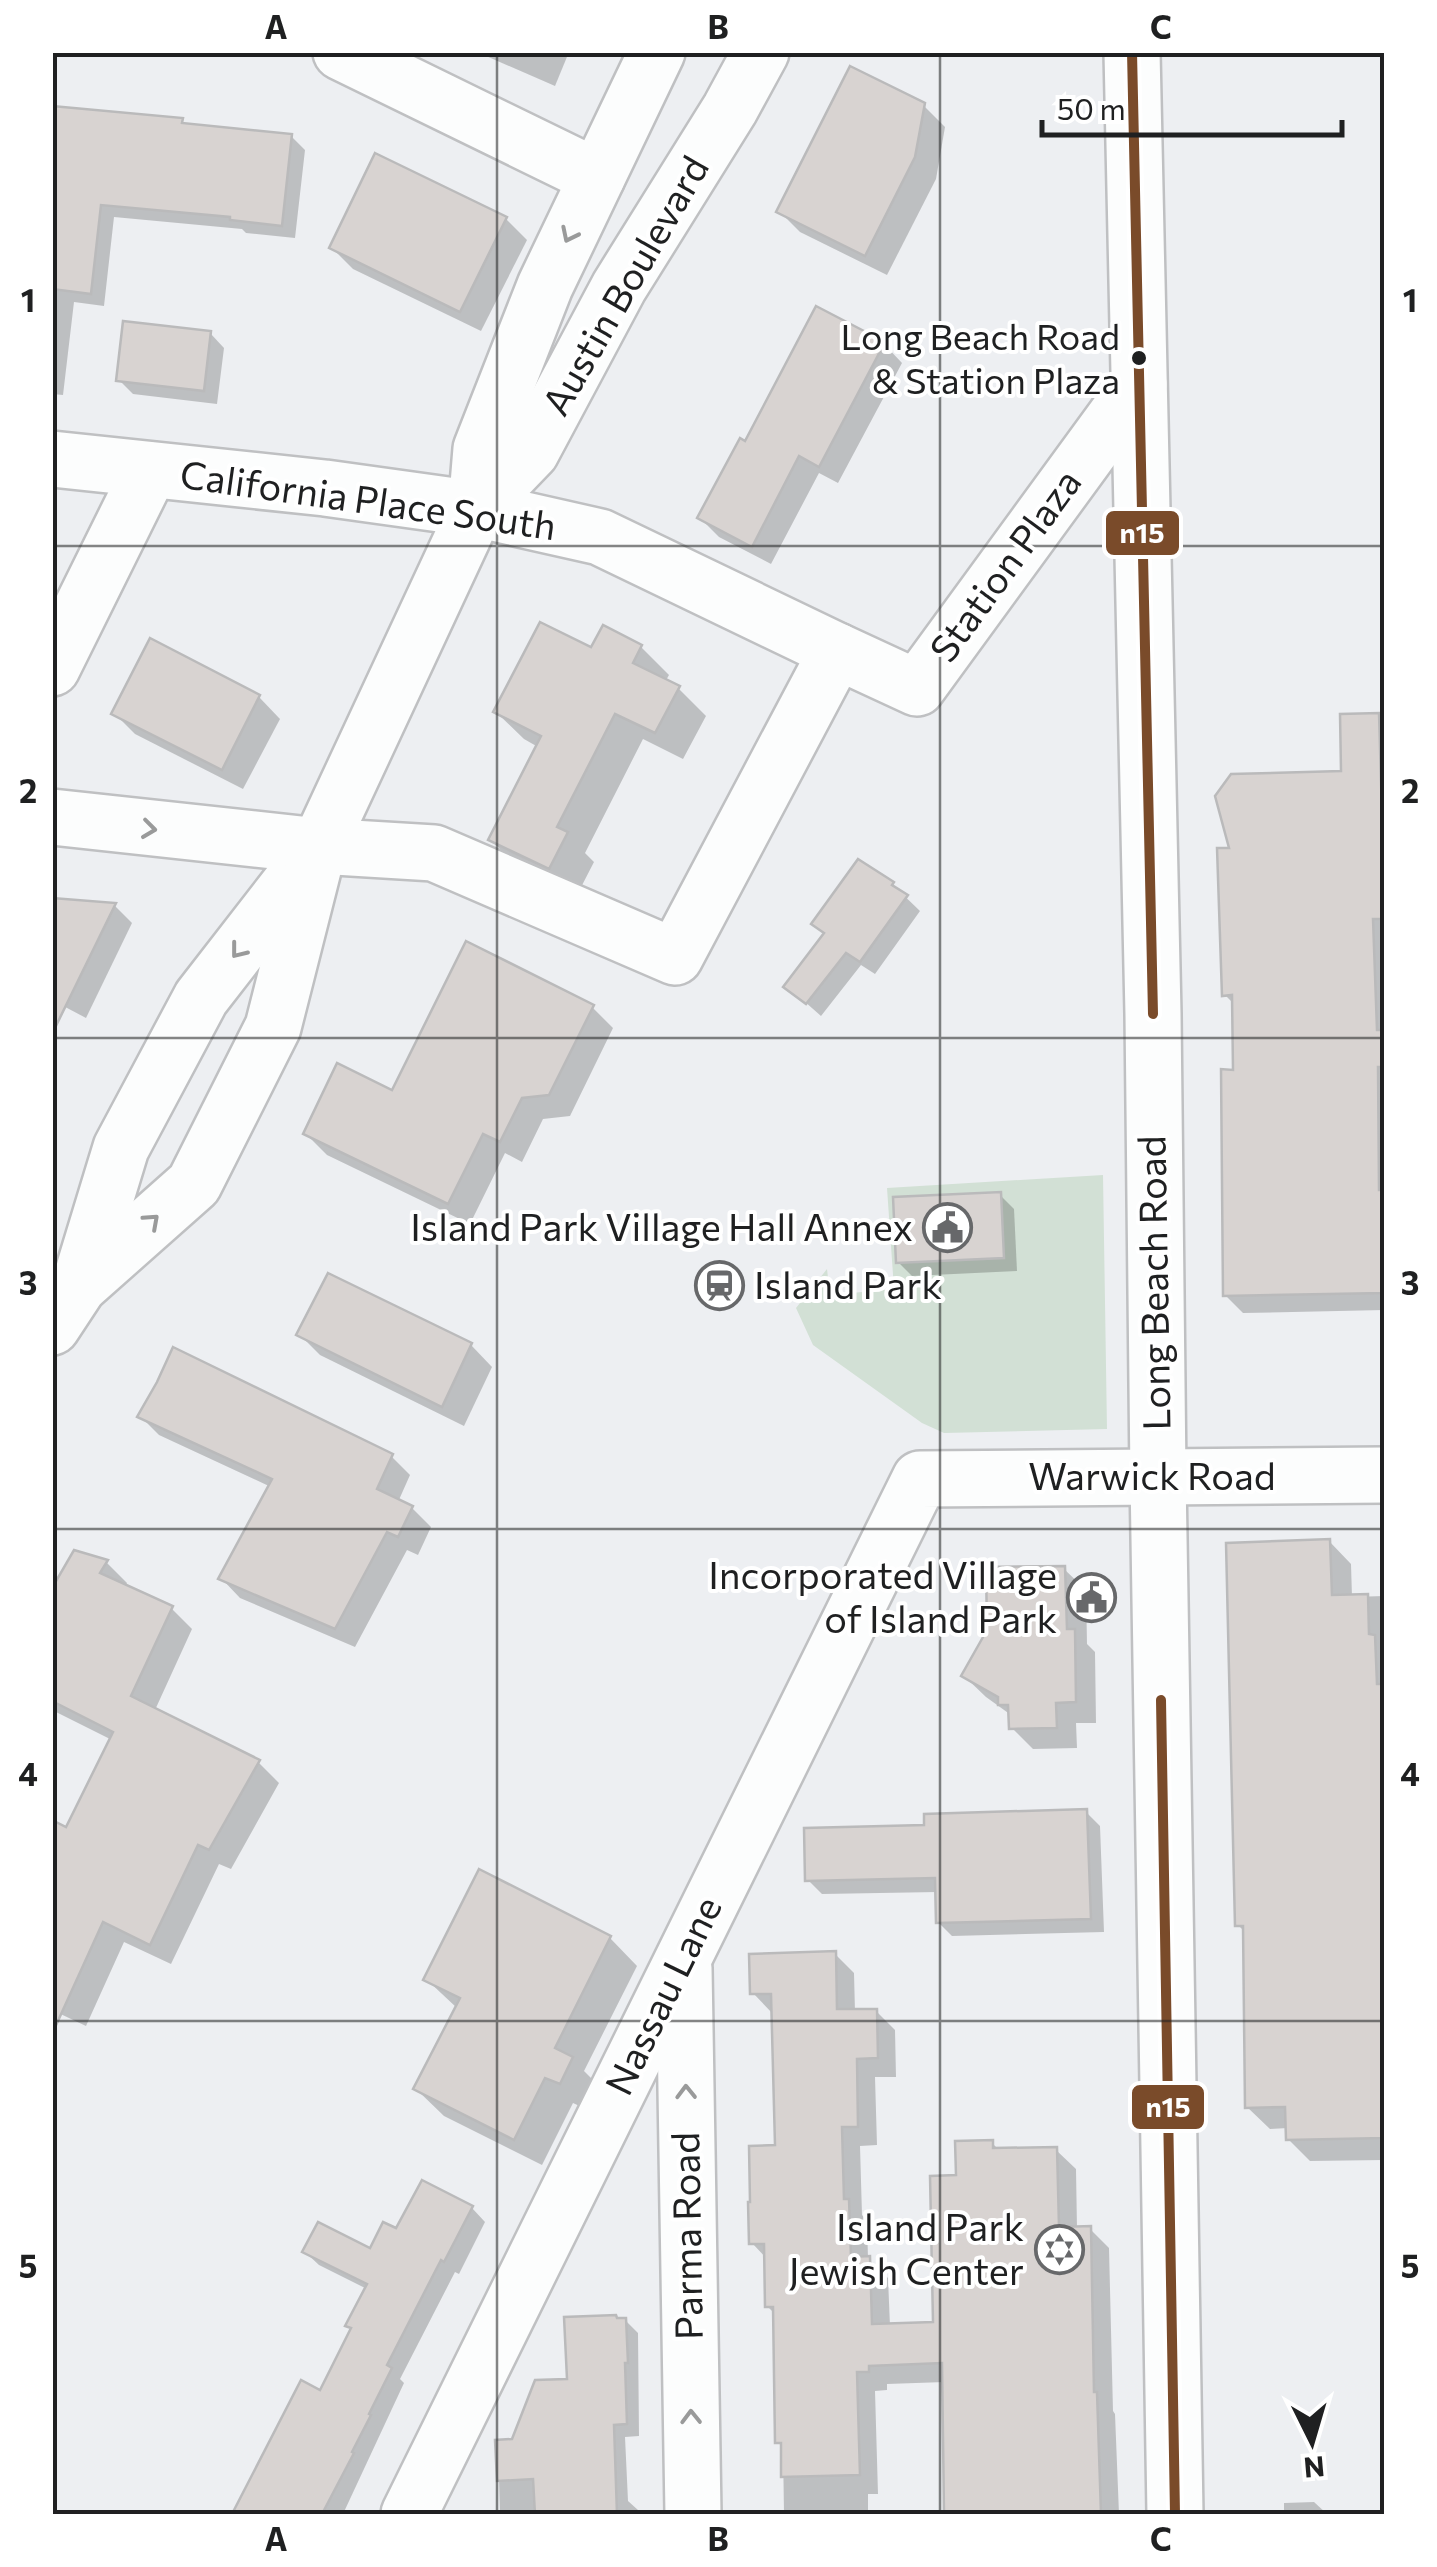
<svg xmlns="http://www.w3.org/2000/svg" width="1437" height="2567" viewBox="0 0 1437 2567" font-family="Commissioner,sans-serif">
<rect width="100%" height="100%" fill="#edeff2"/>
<path fill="#d2e0d5" d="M1103,1175l4,254 -163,4 -22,-10 -109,-78 -17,-37 31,-39 3,26 64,-6 -7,-101z"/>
<g fill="#0003">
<path d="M477,52h92l-14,34z"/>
<path d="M923,105l22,22 -9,52 -49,96 -87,-43 -21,-21z"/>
<path d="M52,106l130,15 5,5 104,10 14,14 -10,88 -49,-5 -4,-4 -128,-12 -10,89 -30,-4 -11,93 -11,-1z"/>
<path d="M376,156l130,63 21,21 -46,91 -128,-62 -21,-21z"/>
<path d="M210,333l14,15 -7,56 -84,-10 -14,-14z"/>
<path d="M884,344l18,19 -64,120 -19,-10 -48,91 -52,-27 -19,-19 46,-74z"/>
<path d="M604,628l37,19 28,28 -4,7 13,6 28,28 -23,43 -40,-20 -58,114 9,9 -17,33 -59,-28 -27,-27 47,-93 -14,-8 -28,-27 96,-62z"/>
<path d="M259,697l21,22 -37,70 -108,-55 -21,-21z"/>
<path d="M1378,715l6,7v588l-141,3 -18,-18 11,-222 -1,-68 -10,-10 7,-144 112,-77z"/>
<path d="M892,884l28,27 -45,63 -14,-9 -40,51 -34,-30 38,-51 -11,-11z"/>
<path d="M55,901l60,5 17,17 -46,95 -34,-18z"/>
<path d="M592,1007l21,21 -43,88 -27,3 -21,43 -17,-9 -35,71 -143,-69 -21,-21z"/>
<path d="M1000,1195l14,14 3,62 -105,5 -14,-14z"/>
<path d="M299,1334l172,11 21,22 -28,59 -144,-71z"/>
<path d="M140,1416l251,40 19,19 -12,27 14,6 19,19 -13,28 -11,-5 -52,97 -115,-49 -19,-20 50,-91 -112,-52z"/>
<path d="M1329,1541l22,23 1,33 32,-1v564l-74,1 -22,-22v-11l-18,1 -23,-22 -2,-175 -7,-7z"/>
<path d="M106,1562l21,21 -2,4 46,21 21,21 -37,81 103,52 21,21 -48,86 -12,-5 -48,100 -47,-22 -38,84 -34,-16 15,-180 45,-90 -60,-30v-117z"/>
<path d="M1064,1569l22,21 1,54 8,8 1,71h-20l1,25 -44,1 -21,-21 -1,-13 -25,-18 -22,-21 26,-45z"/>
<path d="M1086,1812l14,14 4,106 -152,4 -14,-14v-30l-116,2 -14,-14 118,-53z"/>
<path d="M610,1938l27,28 -53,105 16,16 -12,23 -15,-7 -31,62 -98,-49 -28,-27 41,-81 -31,-29z"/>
<path d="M835,1954l19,19 1,39 21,-1 19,19 1,47h-21l2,68 -17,1 2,69 5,6 1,38 20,19 2,48 46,-1 22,-147 34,-35 8,8 56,-1 20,19 1,60h13l19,19 4,163 2,3 4,100h-172l-2,-132 -58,2v6l-12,1 3,103h-10v20h-84l-1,-66 -5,-6 -3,-128 -8,-8 -1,-48 -14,-15 26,-95 -6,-135 -19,-20z"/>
<path d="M472,2208l13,14 -26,52 -4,-2 -55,107 4,4 -61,131h-108l67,-130 19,9 32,-63 14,-41 -48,-24 -14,-13 66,-1 26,-19z"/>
<path d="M625,2320l13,13 1,103 -14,1 3,64 10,9v4h-138l-2,-72 15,-1z"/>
<path d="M1314,2502l13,12h-43v-11z"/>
</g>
<g fill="#d8d3d1" stroke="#bababb" stroke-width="2.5">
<path d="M850,66l75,37 -10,54 -50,99 -89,-44z"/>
<path d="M52,106l131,12 -1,5 110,11 -10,92 -52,-6v-3l-129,-12 -10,89 -39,-5z"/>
<path d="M375,153l132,64 -47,95 -131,-64z"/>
<path d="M816,306l69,36 -66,125 -20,-11 -47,91 -55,-29 43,-80 5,3z"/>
<path d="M123,321l88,10 -7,60 -88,-10z"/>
<path d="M540,622l51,25 12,-22 39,20 -9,18 47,23 -25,47 -40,-19 -58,113 11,5 -19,37 -61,-29 53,-104 -48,-24z"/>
<path d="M150,638l110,57 -38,75 -111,-56z"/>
<path d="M1379,713l5,170h-2l1,36h-10l4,111h7v37h-6l1,123h5v103l-161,3 -2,-227 12,1 -1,-75 -10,1 -5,-148h12l-14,-52 16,-22 110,-3 -1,-57z"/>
<path d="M858,859l36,23 -2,3 16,10 -48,67 -14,-9 -40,51 -23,-17 41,-54 -13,-9z"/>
<path d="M52,898l64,5 -64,131z"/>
<path d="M466,941l128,64 -45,90 -27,3 -22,44 -17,-8 -35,70 -145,-70 34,-71 55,27z"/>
<path d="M1001,1192l3,66 -108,5 -3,-66z"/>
<path d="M328,1273l144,70 -30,64 -146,-72z"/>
<path d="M173,1347l220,107 -16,35 36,17 -15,31 -11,-5 -52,97 -117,-50 54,-100 -135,-62 20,-35z"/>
<path d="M1330,1539l2,56 36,-1 1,40 6,1 2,49h7v454l-98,2 -1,-33 -40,1 -2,-182h-8l-9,-383z"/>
<path d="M74,1550l34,10 -8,13 73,33 -42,90 129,64 -51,90 -11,-5 -48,100 -47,-23 -51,112v-214l14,7 47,-95 -61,-31v-113z"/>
<path d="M1065,1566l2,63h8l1,73 -20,1 1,25 -48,1 -1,-24h-10v-8l-37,-21 26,-46 -1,-63z"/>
<path d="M1087,1809l4,110 -155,4 -1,-45 -130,3 -1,-53 120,-3v-11z"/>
<path d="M479,1869l132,67 -56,112 18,9 -13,27 -15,-6 -31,62 -101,-51 47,-91 -37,-18z"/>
<path d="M836,1951l1,58h40l1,49 -21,1 1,68h-16l2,72h5l2,58 19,-1 2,68 61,-2 -3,-146 26,-1 -1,-34 38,-1v8l64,-1 2,80 32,-1 3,166h3l4,122h-157l-2,-151 -73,3v6h-12l3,103 -79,2v-34h-6l-2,-136h-8l-1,-63h-15l-1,-42h2l-1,-56 26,-1 -4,-151h-21l-1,-40z"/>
<path d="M422,2180l51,26 -29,56 -3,-2 -54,105 5,3 -23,46 2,1 -19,37 2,1 -32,61h-90l69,-134 19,10 31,-62 -6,-2 22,-42 -65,-32 16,-30 52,26 13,-26 13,6z"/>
<path d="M616,2315l1,3h9l2,45h-3l2,61 -13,1 3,89h-82l-2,-35 -36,2 -2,-41 17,-1 23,-59 32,-1 -3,-62z"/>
</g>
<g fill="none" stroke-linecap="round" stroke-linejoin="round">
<defs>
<g id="minor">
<path d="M341,52l256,125"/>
<path d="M52,459l273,29 151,21 124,28 237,114"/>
<path d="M52,668l98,-198"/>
<path d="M52,817l267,29 115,7 241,104 162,-306 80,37 222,-304"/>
<path d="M684,1968l9,546"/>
<path d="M409,2514l511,-1035 464,-4"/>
</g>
<g id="major">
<path d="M1132,52l21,962 5,463 17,1037"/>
<path d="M476,509l5,-60 64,-163 112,-234"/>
<path d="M79,1286l42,-138 80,-150 104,-134"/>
<path d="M52,1327l27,-41 115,-102 79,-157 46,-181 157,-337 55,-57 88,-165 111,-178 31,-57"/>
</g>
</defs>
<use href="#minor" stroke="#bfc0c2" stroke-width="60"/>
<use href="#major" stroke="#bfc0c2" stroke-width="60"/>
<use href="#minor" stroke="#fcfdfd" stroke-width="55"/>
<use href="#major" stroke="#fcfdfd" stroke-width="55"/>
<defs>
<g id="bus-1">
<path d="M1132,52l21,962"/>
<path d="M1161,1700l14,814"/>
</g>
</defs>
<use href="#bus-1" stroke="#fff" stroke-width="18"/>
<use href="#bus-1" stroke="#7a4b2a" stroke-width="10"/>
</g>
<defs><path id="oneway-chevron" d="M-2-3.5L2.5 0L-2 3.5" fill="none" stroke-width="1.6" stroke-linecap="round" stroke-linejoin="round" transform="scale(2.5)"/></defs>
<g stroke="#999a9a">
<use href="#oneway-chevron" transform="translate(569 235) rotate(116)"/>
<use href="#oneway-chevron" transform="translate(149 829) rotate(7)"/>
<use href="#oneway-chevron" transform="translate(238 951) rotate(128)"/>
<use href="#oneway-chevron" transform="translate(152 1221) rotate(-42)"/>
<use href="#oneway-chevron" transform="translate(686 2092) rotate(-91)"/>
<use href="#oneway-chevron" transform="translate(691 2417) rotate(-91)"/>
</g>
<path fill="none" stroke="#1f2021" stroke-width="2.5" stroke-opacity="0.55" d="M497,52v2462M940,52v2462M52,546h1332M52,1038h1332M52,1529h1332M52,2021h1332"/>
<defs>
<symbol id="civic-ring" viewBox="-11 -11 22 22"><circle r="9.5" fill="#fff" stroke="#67686a" stroke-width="1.5"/><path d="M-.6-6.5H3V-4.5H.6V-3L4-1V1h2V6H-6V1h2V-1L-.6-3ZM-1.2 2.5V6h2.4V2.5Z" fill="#67686a"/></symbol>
<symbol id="station-ring" viewBox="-11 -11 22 22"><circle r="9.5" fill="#fff" stroke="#67686a" stroke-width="1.5"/><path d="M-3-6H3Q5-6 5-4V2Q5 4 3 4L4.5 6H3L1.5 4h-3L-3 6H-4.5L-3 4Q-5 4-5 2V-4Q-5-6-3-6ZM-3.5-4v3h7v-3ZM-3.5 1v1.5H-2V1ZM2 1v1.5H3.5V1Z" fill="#67686a"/></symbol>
<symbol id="synagogue-ring" viewBox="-11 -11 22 22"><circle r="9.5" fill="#fff" stroke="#67686a" stroke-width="1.5"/><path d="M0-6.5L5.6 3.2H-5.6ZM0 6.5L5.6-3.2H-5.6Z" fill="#67686a"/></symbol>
</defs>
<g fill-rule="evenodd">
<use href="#civic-ring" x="920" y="1200" width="55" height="55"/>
<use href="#station-ring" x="692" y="1258" width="55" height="55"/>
<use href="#civic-ring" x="1064" y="1570" width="55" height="55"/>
<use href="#synagogue-ring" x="1032" y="2222" width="55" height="55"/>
</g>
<circle fill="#1f2021" stroke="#fff" stroke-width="4" cx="1139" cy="358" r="9"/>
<g text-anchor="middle" stroke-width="8" stroke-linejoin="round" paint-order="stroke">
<g font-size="36" fill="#1f2021" stroke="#fff" text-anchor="end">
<text x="1120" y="350">Long Beach Road<tspan x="1120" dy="44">&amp; Station Plaza</tspan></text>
</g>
<g font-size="38" fill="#1f2021" stroke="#fff">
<text transform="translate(626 286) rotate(-60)" y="13">Austin Boulevard</text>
<text transform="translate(368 501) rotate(8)" y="13">California Place South</text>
<text transform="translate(1006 566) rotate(-54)" y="13">Station Plaza</text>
<text transform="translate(1155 1283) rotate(-91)" y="13">Long Beach Road</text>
<text x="1152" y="1490">Warwick Road</text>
<text transform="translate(664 1996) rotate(-64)" y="13">Nassau Lane</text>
<text transform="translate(688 2236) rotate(-91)" y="13">Parma Road</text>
</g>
<g font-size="38" fill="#1f2021" stroke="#fff" text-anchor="end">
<text x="913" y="1241">Island Park Village Hall Annex</text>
<text x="754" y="1299" text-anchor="start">Island Park</text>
<text x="1057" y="1589">Incorporated Village<tspan x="1057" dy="44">of Island Park</tspan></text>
<text x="1024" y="2241">Island Park<tspan x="1024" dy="44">Jewish Center</tspan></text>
</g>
</g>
<g stroke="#fff" stroke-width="4">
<rect x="1104" y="509" width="77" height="48" rx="10" fill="#7a4b2a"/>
<rect x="1130" y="2083" width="76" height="48" rx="10" fill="#7a4b2a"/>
</g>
<g font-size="28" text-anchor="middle" font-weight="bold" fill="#fff">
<text x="1142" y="543">n15</text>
<text x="1168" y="2117">n15</text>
</g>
<rect width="1437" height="2567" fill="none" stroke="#ffffff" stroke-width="110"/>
<g transform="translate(1312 2442) rotate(175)" stroke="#ffffff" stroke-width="8" paint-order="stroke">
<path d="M0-8L18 38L0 25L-18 38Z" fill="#1f2021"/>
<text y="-15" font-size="28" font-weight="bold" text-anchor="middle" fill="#1f2021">N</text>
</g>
<path d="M1042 120v15h300v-15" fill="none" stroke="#1f2021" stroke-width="5"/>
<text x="1057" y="120" font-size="30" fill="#1f2021" stroke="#ffffff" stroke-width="8" paint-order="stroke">50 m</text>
<rect x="55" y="55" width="1327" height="2457" fill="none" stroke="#1f2021" stroke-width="4"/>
<g font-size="32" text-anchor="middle" font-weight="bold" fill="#1f2021">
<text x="276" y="39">A</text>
<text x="718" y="39">B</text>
<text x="1161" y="39">C</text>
<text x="28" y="312">1</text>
<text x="1410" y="312">1</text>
<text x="28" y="803">2</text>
<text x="1410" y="803">2</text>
<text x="28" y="1295">3</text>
<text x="1410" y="1295">3</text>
<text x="28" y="1786">4</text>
<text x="1410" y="1786">4</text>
<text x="28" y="2278">5</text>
<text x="1410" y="2278">5</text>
<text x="276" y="2551">A</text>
<text x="718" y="2551">B</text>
<text x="1161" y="2551">C</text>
</g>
</svg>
